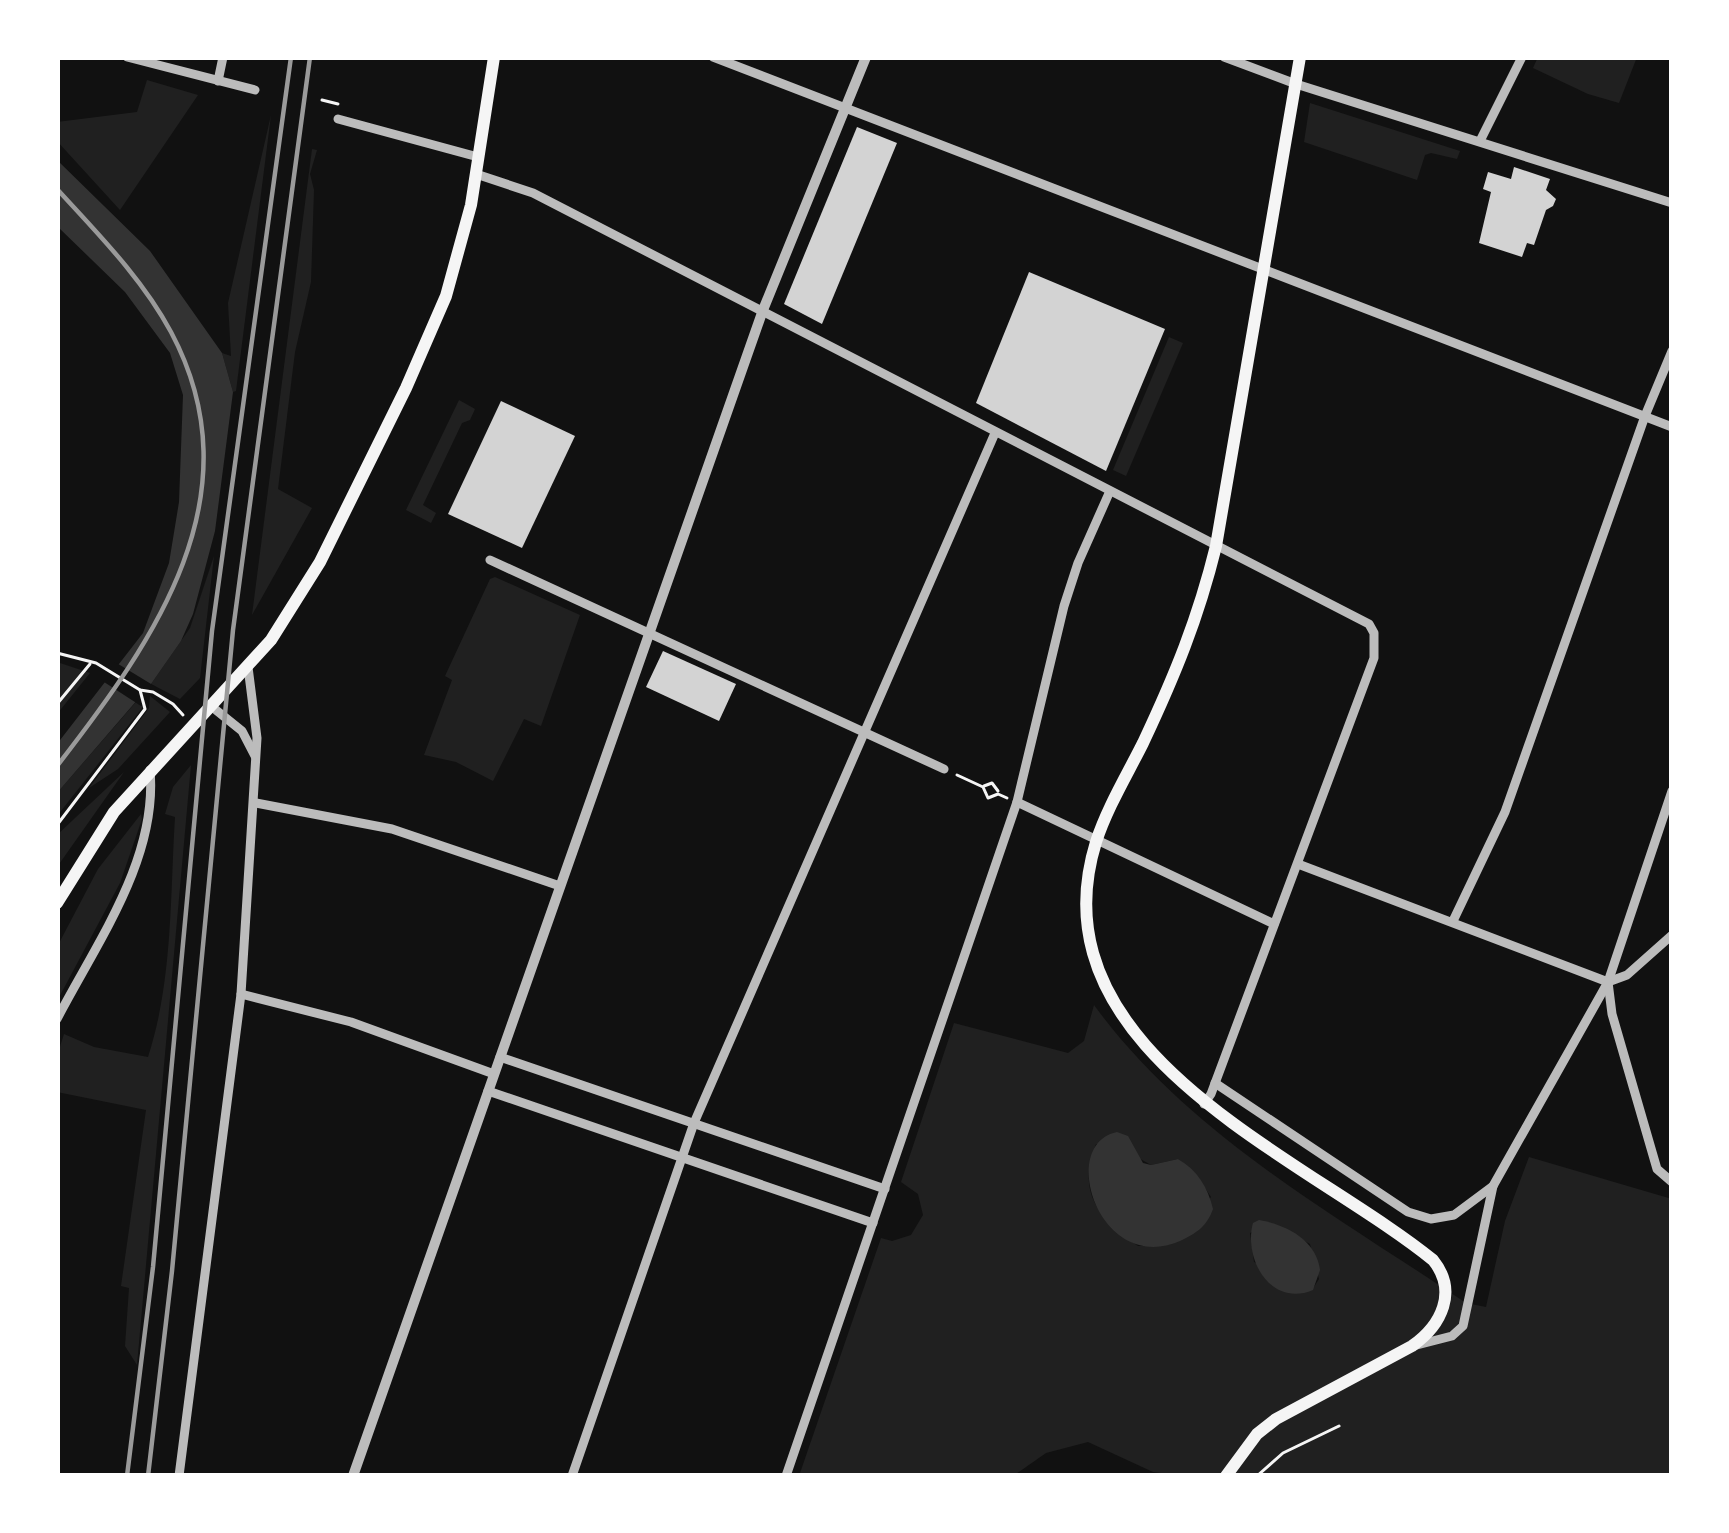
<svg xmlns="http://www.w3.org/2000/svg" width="1729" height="1533" viewBox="0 0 1729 1533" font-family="Figtree,sans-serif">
<rect width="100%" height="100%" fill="#111"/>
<g fill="#202020" fill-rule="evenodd">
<path d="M1538,57h99l-18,46 -31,-9 -55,-26z"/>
<path d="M147,80l51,15 -78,115 -63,-69v-19l80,-10z"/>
<path d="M1310,103l150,48 -3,8 -26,-6 -6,2 -8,25 -113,-38z"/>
<path d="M271,115l-35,276 -3,1 -11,-39 9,3 -3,-53z"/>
<path d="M312,149l5,1 -7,24 4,16 -3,92 -16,70 -17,137 34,19 -60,107z"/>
<path d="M1169,337l14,6 -57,133 -13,-6z"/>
<path d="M459,400l16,9 -5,11 -8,3 -39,82 13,8 -5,10 -25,-13z"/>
<path d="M214,556l-14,122 -20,21 -29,-15 39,-56z"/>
<path d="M495,577l85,38 -39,111 -17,-7 -31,62 -37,-19 -32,-7 28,-75 -7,-4 45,-97z"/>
<path d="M57,662l33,11 -33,41z"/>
<path d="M150,696l20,16 -52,57 -29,19 60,-80z"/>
<path d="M136,702l7,5 -86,109v-23z"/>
<path d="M191,765l-54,600 -12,-19 4,-58 -8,-2 25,-176 -89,-18v-36l7,-22 30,13 54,10c25,-77 22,-160 27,-240l-10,-3 8,-27z"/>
<path d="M124,772l-67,95v-32z"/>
<path d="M141,814l1,5 -22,64 -63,118v-54l41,-78z"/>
<path d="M1094,1005c95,130 240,209 372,298l20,4 19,-86 24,-64 143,42v277h-487l-32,-4 -65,-30 -42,11 -33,23h-214l82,-238 11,3 19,-6 12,-20 -5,-21 -17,-12 53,-159 114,30 16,-12zM1096,1144l41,13 14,8 27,-6 17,14 16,24 -38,47 -35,2c-38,-28 -62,-51 -42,-102zM1271,1223l39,21 9,35 -7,11 -58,-28 -4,-29z"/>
</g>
<g fill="#333">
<path d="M57,160l93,91 72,102 11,39 -18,139 -22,83 -12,27 -30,43 -94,109v-49l86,-111 26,-70 10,-61 4,-107 -13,-42 -45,-61 -68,-66z"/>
<path d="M1117,1132l11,4 15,27 8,2 27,-6c19,11 30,28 35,50 -6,17 -16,24 -33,32 -81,35 -123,-97 -63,-109z"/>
<path d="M1259,1220c28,5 57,20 61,50l-7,20c-42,18 -70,-31 -60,-67z"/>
</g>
<path fill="#111" d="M115,662l41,25 -15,19 -40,-26z"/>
<g fill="#d3d3d3">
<path d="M857,127l40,16 -75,181 -38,-20z"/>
<path d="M1514,167l36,12 -4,11 10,9 -3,7 -7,4 -12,35 -7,-2 -5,14 -43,-14 12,-51 -8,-3 5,-17 23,7z"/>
<path d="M1029,272l136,57 -59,142 -130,-68z"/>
<path d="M501,401l74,35 -53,112 -74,-34z"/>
<path d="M663,651l73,33 -17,37 -73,-34z"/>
</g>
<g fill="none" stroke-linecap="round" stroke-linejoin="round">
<g stroke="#f5f5f5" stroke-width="3">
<path d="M322,100l16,4"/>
<path d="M57,653l39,10 44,27 13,2 20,12 10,11"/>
<path d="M57,704l33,-40"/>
<path d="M957,775l26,12 5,11 10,-4 9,4"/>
<path d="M984,786l8,-3 6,8"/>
<path d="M57,825l88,-116 -5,-19"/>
<path d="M1257,1476l26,-23 56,-27"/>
</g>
<g stroke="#bcbcbc" stroke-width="9">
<path d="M127,57l128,33"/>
<path d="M713,57l959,370"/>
<path d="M1224,57l72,27 376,119"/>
<path d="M218,81l5,-24"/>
<path d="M338,119l140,38"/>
<path d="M1480,141l42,-84"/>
<path d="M476,174l57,19 836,431 5,9v25l-163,436 -7,10"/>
<path d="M490,560l454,209"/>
<path d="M211,706l31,25 13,25"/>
<path d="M1672,791l-64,191 4,32 45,155 15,13"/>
<path d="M1017,802l257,122"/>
<path d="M256,803l136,26 165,56"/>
<path d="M1298,864l310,118"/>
<path d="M1453,921l52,-109 140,-396 27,-65"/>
<path d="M1608,982l19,-7 45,-40"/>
<path d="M241,994l110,28 143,52"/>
<path d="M57,1019c40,-77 101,-160 93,-249"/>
<path d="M500,1057l385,132"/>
<path d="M1215,1083l193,129 23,7 23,-4 39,-29 115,-204"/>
<path d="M488,1091l385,132"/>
<path d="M1413,1346l39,-10 11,-10 30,-140"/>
<path d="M179,1476l62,-482 16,-256 -9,-71"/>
<path d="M572,1476l122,-353 301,-690"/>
<path d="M786,1476l231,-674 47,-196 14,-43 32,-72"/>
</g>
<path stroke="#bcbcbc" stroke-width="10" d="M353,1476l410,-1166 103,-253"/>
<g stroke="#f5f5f5" stroke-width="12">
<path d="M57,903l57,-91 157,-172 49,-78 86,-174 40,-92 25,-91 23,-148"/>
<path d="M1226,1476l31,-42 19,-15 136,-73c30,-21 46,-55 21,-86 -127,-103 -402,-208 -337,-418 11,-34 31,-67 47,-99 32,-68 55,-124 73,-197l84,-489"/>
</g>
<g stroke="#9a9a9a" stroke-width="4.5">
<path d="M57,189c41,45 85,89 114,143 87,163 -17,309 -114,434"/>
<path d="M127,1476l26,-209 59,-636 79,-574"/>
<path d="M148,1476l24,-205 61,-641 77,-573"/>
</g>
</g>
<rect width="1729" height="1533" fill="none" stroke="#ffffff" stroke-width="120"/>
</svg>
